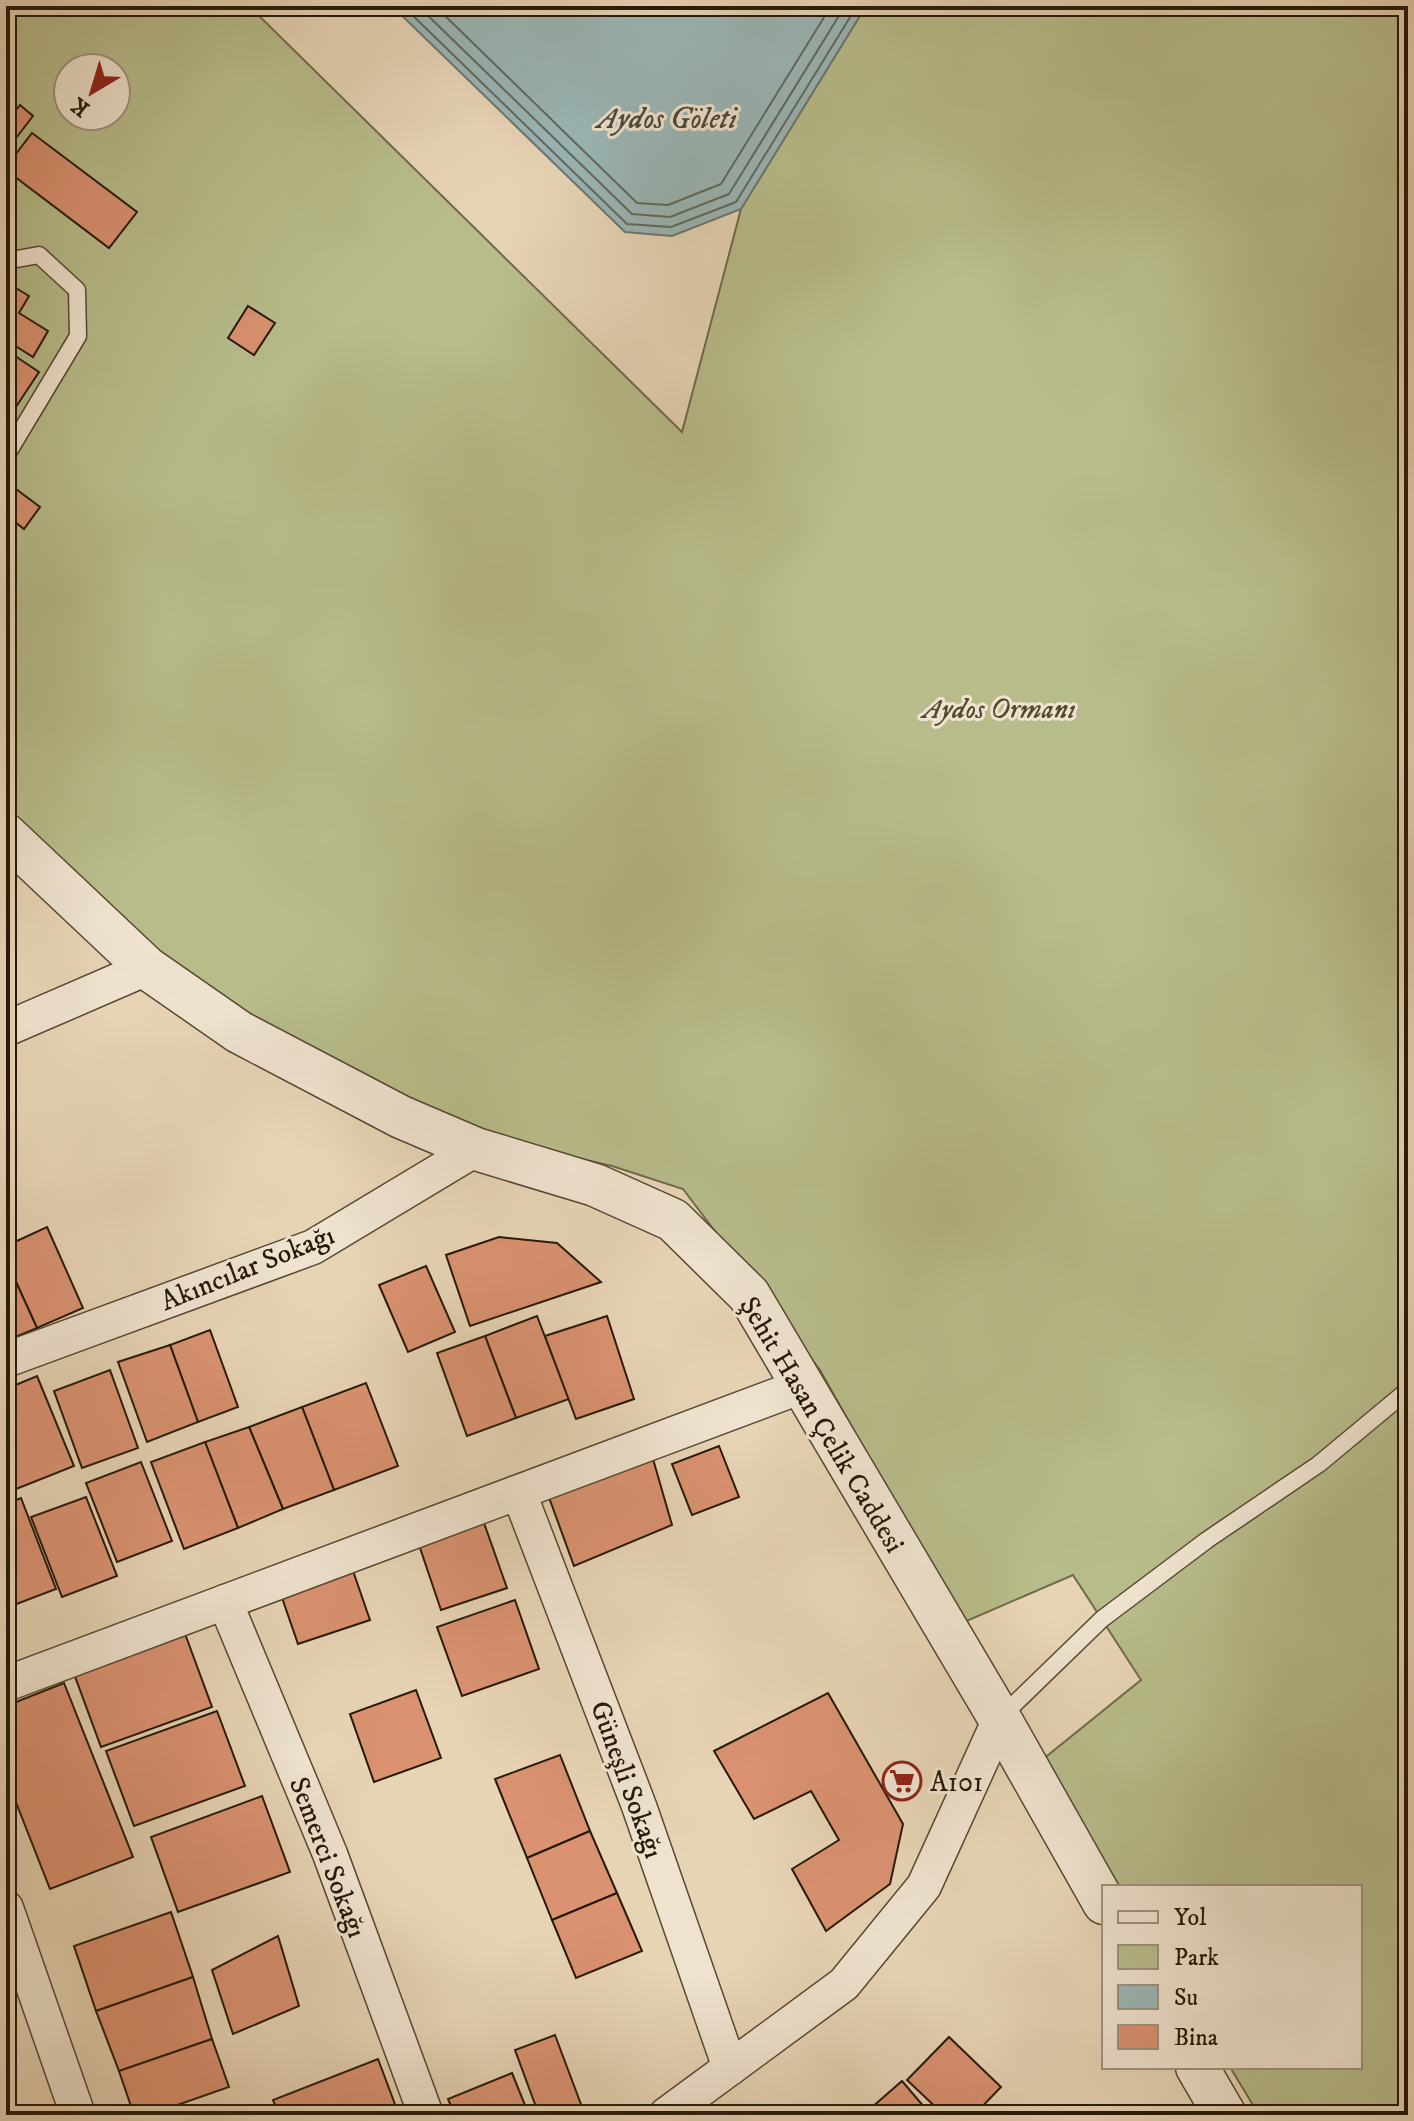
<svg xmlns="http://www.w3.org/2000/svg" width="1414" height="2121" viewBox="0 0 1414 2121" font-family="'IM FELL DW Pica',serif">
<rect width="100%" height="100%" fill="#e7d4b5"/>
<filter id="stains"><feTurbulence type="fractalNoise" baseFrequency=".0025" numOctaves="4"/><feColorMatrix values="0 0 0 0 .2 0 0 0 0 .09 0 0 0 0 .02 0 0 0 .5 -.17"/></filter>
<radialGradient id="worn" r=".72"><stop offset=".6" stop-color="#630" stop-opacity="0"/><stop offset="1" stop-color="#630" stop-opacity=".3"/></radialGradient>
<path fill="#b8bc8b" stroke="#6f6a49" stroke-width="2" fill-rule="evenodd" d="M6,6h243l433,426 59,-223 125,-203h542v2109h-149l-29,-48h130v-180h-240l-78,-127 99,-80 -68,-105 -111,48 -142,-253 -137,-181 -71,-23 -135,-31 -145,-67 -146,-93 -180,-164zM68,68h48v48h-48z"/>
<path fill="#9ab6b6" stroke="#6c7770" stroke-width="2" d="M392,6h474l-125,203 -69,27 -47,-4z"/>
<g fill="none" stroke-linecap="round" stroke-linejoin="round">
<g stroke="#60685e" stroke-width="2">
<path d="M403,6l224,218 44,3 65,-25 121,-196"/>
<path d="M418,6l214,208 38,3 59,-23 116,-188"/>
<path d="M435,6l202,197 31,2 53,-21 110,-178"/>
</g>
</g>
<g fill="#da9271" stroke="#261907" stroke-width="2">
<path d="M20,105l13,11 -27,35v-28z"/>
<path d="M32,133l105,79 -28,36 -103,-78v-3z"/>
<path d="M6,282l23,14 -10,17 29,18 -15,26 -27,-17z"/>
<path d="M248,306l27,17 -21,32 -26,-17z"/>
<path d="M6,350l33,22 -33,50z"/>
<path d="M12,486l28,21 -16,22 -18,-14v-21z"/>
<path d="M6,528l8,6 -8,11z"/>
<path d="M47,1227l36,81 -46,20 -31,-68v-14z"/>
<path d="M499,1237l58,6 44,39 -131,44 -24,-71z"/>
<path d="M6,1260l31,68 -31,13z"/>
<path d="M426,1266l29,66 -47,20 -29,-67z"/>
<path d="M537,1316l32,83 -53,19 -31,-82z"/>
<path d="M607,1316l27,83 -58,20 -31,-83z"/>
<path d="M210,1330l28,77 -40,15 -28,-77z"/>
<path d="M485,1336l31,82 -49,18 -30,-83z"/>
<path d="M170,1345l28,77 -51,20 -29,-80z"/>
<path d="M110,1370l28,78 -56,20 -28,-77z"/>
<path d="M37,1376l37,90 -68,27v-104z"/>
<path d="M366,1383l32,83 -64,24 -32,-83z"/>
<path d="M302,1407l32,83 -51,19 -34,-82z"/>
<path d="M249,1427l34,82 -45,19 -33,-86z"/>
<path d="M205,1442l33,86 -54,21 -33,-87z"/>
<path d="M719,1446l20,51 -47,18 -20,-51z"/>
<path d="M653,1459l19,66 -98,41 -27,-74z"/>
<path d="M141,1462l31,79 -55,21 -31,-79z"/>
<path d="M86,1497l31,79 -55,21 -31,-80z"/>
<path d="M21,1498l35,91 -50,19v-104z"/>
<path d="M484,1523l23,65 -66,22 -22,-65z"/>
<path d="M352,1568l18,52 -72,24 -18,-52z"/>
<path d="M515,1600l24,69 -77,27 -25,-69z"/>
<path d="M184,1631l28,76 -111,40 -28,-76z"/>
<path d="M64,1683l69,174 -83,32 -44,-112v-71z"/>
<path d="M416,1690l25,68 -67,24 -24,-68z"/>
<path d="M828,1693l75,131 -13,60 -64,47 -34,-62 47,-29 -28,-49 -57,28 -40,-68z"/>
<path d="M217,1711l28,75 -111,40 -28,-75z"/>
<path d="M560,1755l30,76 -63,27 -32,-79z"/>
<path d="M262,1796l28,76 -112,40 -27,-75z"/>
<path d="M590,1831l27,62 -65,27 -25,-62z"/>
<path d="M617,1893l25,58 -66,27 -24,-58z"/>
<path d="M171,1912l22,65 -97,34 -22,-65z"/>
<path d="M278,1936l21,70 -66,28 -21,-64z"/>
<path d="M193,1977l19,62 -93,32 -23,-60z"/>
<path d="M555,2035l30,80h-46l-24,-65z"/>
<path d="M949,2037l52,50 -27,28h-30l-37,-35z"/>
<path d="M212,2039l17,48 -80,28h-15l-15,-44z"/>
<path d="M378,2059l21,56h-120l-6,-15z"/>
<path d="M512,2073l17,42h-74l-7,-16z"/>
<path d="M902,2081l29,34h-68z"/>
</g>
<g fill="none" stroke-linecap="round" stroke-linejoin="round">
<defs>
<g id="service">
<path d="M6,261l33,-6 38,35 1,46 -72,120"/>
<path d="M1002,1716l100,-97 105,-79 112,-76 89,-74"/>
</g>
<g id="minor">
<path d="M6,1029l141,-61"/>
<path d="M6,1360l307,-113 163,-98"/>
<path d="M519,1493l120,313 91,262"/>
<path d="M225,1602l105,252 96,261"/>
<path d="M6,1684l796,-298"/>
<path d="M6,1908l72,207"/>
<path d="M666,2115l178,-131 80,-98 76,-167"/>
</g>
<g id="tertiary">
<path d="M6,835l141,133 92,64 162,85 75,32 119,36 78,35 76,75 251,424 104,184"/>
<path d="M1197,2067l28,48"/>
</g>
</defs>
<use href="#service" stroke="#564832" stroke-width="19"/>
<use href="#minor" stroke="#564832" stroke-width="37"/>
<use href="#tertiary" stroke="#564832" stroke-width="45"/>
<use href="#service" stroke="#efe3cf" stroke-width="16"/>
<use href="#minor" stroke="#efe3cf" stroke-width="34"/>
<use href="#tertiary" stroke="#efe3cf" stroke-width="42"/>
</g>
<defs>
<symbol id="supermarket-ring" viewBox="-11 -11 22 22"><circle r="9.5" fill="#efe3cf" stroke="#8f2418" stroke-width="1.5"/><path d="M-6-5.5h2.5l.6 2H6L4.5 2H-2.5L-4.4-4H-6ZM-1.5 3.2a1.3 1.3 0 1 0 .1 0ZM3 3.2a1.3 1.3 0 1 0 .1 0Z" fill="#8f2418"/></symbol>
</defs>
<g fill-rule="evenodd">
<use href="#supermarket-ring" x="880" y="1759" width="44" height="44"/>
</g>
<g text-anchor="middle" stroke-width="6" stroke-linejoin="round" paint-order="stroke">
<g font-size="28" font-style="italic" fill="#524a2f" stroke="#efe3cf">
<text x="999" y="718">Aydos Ormanı</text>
</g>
<g font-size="28" fill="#261907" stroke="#efe3cf">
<text transform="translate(247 1267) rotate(-22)" y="10">Akıncılar Sokağı</text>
<text transform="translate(823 1424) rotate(59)" y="10">Şehit Hasan Çelik Caddesi</text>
<text transform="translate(628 1779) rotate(70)" y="10">Güneşli Sokağı</text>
<text transform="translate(329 1857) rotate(69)" y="10">Semerci Sokağı</text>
</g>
<g font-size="28" fill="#261907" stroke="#efe3cf" text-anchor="start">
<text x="930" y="1791">A101</text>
</g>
<g font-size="30" font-style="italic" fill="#49483c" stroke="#efe3cf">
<text x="667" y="128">Aydos Göleti</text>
</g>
</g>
<rect width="1414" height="2121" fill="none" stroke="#e7d4b5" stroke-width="32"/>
<rect x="8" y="8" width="1398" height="2105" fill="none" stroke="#261907" stroke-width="4"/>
<rect x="16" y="16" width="1382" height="2089" fill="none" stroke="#261907" stroke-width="2"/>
<rect x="1102" y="1885" width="260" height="184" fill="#efe3cf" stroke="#9f927f" stroke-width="2"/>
<rect x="1118" y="1911" width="40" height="12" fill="#efe3cf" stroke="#9f927f" stroke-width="2"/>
<text x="1174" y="1925" font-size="24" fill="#261907">Yol</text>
<rect x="1118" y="1945" width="40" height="24" fill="#b8bc8b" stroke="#9f927f" stroke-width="2"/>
<text x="1174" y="1965" font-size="24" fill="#261907">Park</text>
<rect x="1118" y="1985" width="40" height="24" fill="#9ab6b6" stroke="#9f927f" stroke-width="2"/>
<text x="1174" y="2005" font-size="24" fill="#261907">Su</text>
<rect x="1118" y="2025" width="40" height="24" fill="#da9271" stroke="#9f927f" stroke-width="2"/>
<text x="1174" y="2045" font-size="24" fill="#261907">Bina</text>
<g transform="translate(92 92) rotate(218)"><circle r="38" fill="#efe3cf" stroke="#9f927f" stroke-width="2"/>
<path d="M0-6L14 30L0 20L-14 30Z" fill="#8f2418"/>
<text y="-12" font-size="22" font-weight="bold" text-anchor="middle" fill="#261907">K</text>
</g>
<rect width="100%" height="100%" filter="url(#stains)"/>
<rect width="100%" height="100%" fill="url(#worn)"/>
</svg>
